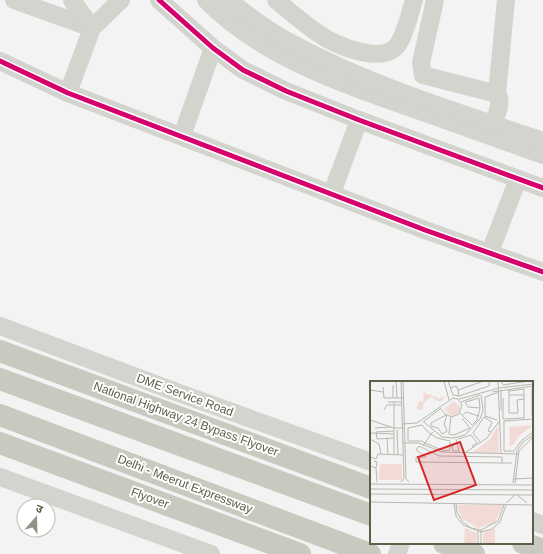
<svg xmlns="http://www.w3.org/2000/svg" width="543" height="554" viewBox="0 0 543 554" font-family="Helvetica,'Noto Sans Devanagari',sans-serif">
<rect width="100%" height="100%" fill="#f3f3f3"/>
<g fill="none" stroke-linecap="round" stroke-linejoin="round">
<g stroke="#d3d4ce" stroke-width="18">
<path d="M14,0l78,28"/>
<path d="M72,0l20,28"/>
<path d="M159,0l54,48 30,22 43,21 73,29 184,68"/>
<path d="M206,0c54,56 138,85 211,110 42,15 84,30 126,45"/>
<path d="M229,0c19,16 40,31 62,43 77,42 169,70 252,98"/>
<path d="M276,0c14,12 28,24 43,34 16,11 59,29 76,14 9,-8 15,-36 19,-48"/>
<path d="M435,0l-14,63 2,12 74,19c6,8 -1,21 -4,30"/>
<path d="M0,61l68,32 357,137 118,42"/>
<path d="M68,93l24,-65 29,-28"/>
<path d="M497,94l9,-94"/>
<path d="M182,136l31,-88"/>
<path d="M332,193l27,-73"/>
<path d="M490,252l28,-73"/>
<path d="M0,326l179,67 192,69"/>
<path d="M0,477l211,77"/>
<path d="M532,521l11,4"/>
<path d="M397,554l4,-11"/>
</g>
<g stroke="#c8c9bf" stroke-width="22">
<path d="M0,351l371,137"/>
<path d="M0,379l371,136"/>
<path d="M0,415l370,139"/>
<path d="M0,443l300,111"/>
<path d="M444,543l30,11"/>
<path d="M523,543l20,7"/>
</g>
<defs>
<g id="cycleway">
<path d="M159,0l54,48 30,22 43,21 73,29 184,68"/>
<path d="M0,61l68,32 357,137 118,42"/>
</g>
</defs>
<use href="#cycleway" stroke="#fff" stroke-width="8"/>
<use href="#cycleway" stroke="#d6006c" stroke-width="5"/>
</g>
<g text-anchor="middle" stroke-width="4" stroke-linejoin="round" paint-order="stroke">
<g font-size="12" fill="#5c6048" stroke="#fff">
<text transform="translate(185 395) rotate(20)" y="4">DME Service Road</text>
<text transform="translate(186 419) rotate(20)" y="4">National Highway 24 Bypass Flyover</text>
<text transform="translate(185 484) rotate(21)" y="4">Delhi - Meerut Expressway</text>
<text transform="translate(150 498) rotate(20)" y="4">Flyover</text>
</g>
</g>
<g transform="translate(370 381)">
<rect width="163" height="163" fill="#f3f3f3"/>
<path d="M54,10l3,4 5,-1 -1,3 3,-1 5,3 5,-3 -1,4 -3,2 -9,-5 -7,5 -2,8 -6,-1 3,-8 4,1zM84,20l7,7 -3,6 -6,2 -8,-7zM128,44l1,28h-27l18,-14zM163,44l-14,11 -7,10h-2l-1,-19zM10,83h22v16h-23zM87,124h46l-8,18 -17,5 -17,-10zM95,147l12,5 -1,11h-12zM125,147v16h-12v-11z" fill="#f2dad7"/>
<path fill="none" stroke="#b7b8af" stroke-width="1" d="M33,0l3,98 3,3M74,0l5,19M78,0l5,14 6,1M128,0l3,73M131,0l2,4 26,-4M26,1l1,16M23,4v13M13,6l1,11h19M80,7l6,-2 2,4 26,-9M139,8v24h9l-1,-13 7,-1M162,8v27M0,9l13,2M88,9l1,6 30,-10v-5M122,11l41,-6M139,14h15M133,17v21l21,-1v-29l-15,2M89,18l40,-11 34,-4M18,21h14M24,21v53M91,21l19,-7M95,21l3,5 12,1M14,29l3,-5h15M131,30v-21M90,32l12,12 5,-5 3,-12 -1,-10 -13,4M76,34l-15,8v3l7,2 4,6 5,-3 -3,-7 3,-9M92,35l4,-4 13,4M81,36l-2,17 5,1 16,-7 -8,-10M163,38l-29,2v30h10l8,-11 11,-8M0,39l24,8h10M127,39l-12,-4v-19l14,-5M53,41l17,-13M54,41l18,15 11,1 12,-3 15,-16 3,-9 -2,-15M32,43l15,-1 36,-25 5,1 4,6 -3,9 -7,3 -7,-3 -5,-6M5,47l16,-1M27,49l1,25M24,50l-18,1 1,7 17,-1M0,52l24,1M17,57l1,17M0,58l9,5 2,10M86,58l3,12M88,58l13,-4 6,8 -5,3 1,2M33,62h16l23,9 76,2M82,62l1,8h6l1,2M111,62l-8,-10 11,-16 8,5 -4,9 3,1M53,65l2,-3 -3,-2h-14v-13l14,-3 5,6 4,3 6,4 13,3v9l-6,1 -19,-8 6,-9 2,-2M96,71l21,-14 13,-18M0,76l6,2 2,-5 25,1M56,76l-10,-7 3,-4 20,10 63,1v6h10M56,76h-10v5l86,1M0,85l6,2 1,-6 -3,-1M6,87l1,14M144,98l19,-1M31,101l3,-4 -3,-97M143,102l4,-32 6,-9 10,-7M145,102l4,-32 14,-14M0,103l163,1M0,108l163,1M0,113l163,1M147,114l10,8M0,121l163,3M136,122l9,-8M84,123l2,12 7,9 18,7 11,-3 8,-7 6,-17M86,123l1,9 6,9 8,6 10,2 17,-9 6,-16M108,163v-14M111,163v-14"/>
<path fill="#d62828" fill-opacity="0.15" stroke="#d62828" stroke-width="2" d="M90,61l16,43 -42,15 -16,-43z"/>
<rect width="163" height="163" fill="none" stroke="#5c6048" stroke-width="2"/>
</g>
<g transform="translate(36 518) rotate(20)"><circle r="19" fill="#ffffff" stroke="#bebfb6"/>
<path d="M0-3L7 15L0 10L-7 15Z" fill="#919384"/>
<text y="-6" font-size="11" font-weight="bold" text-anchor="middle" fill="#5c6048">उ</text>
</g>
</svg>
